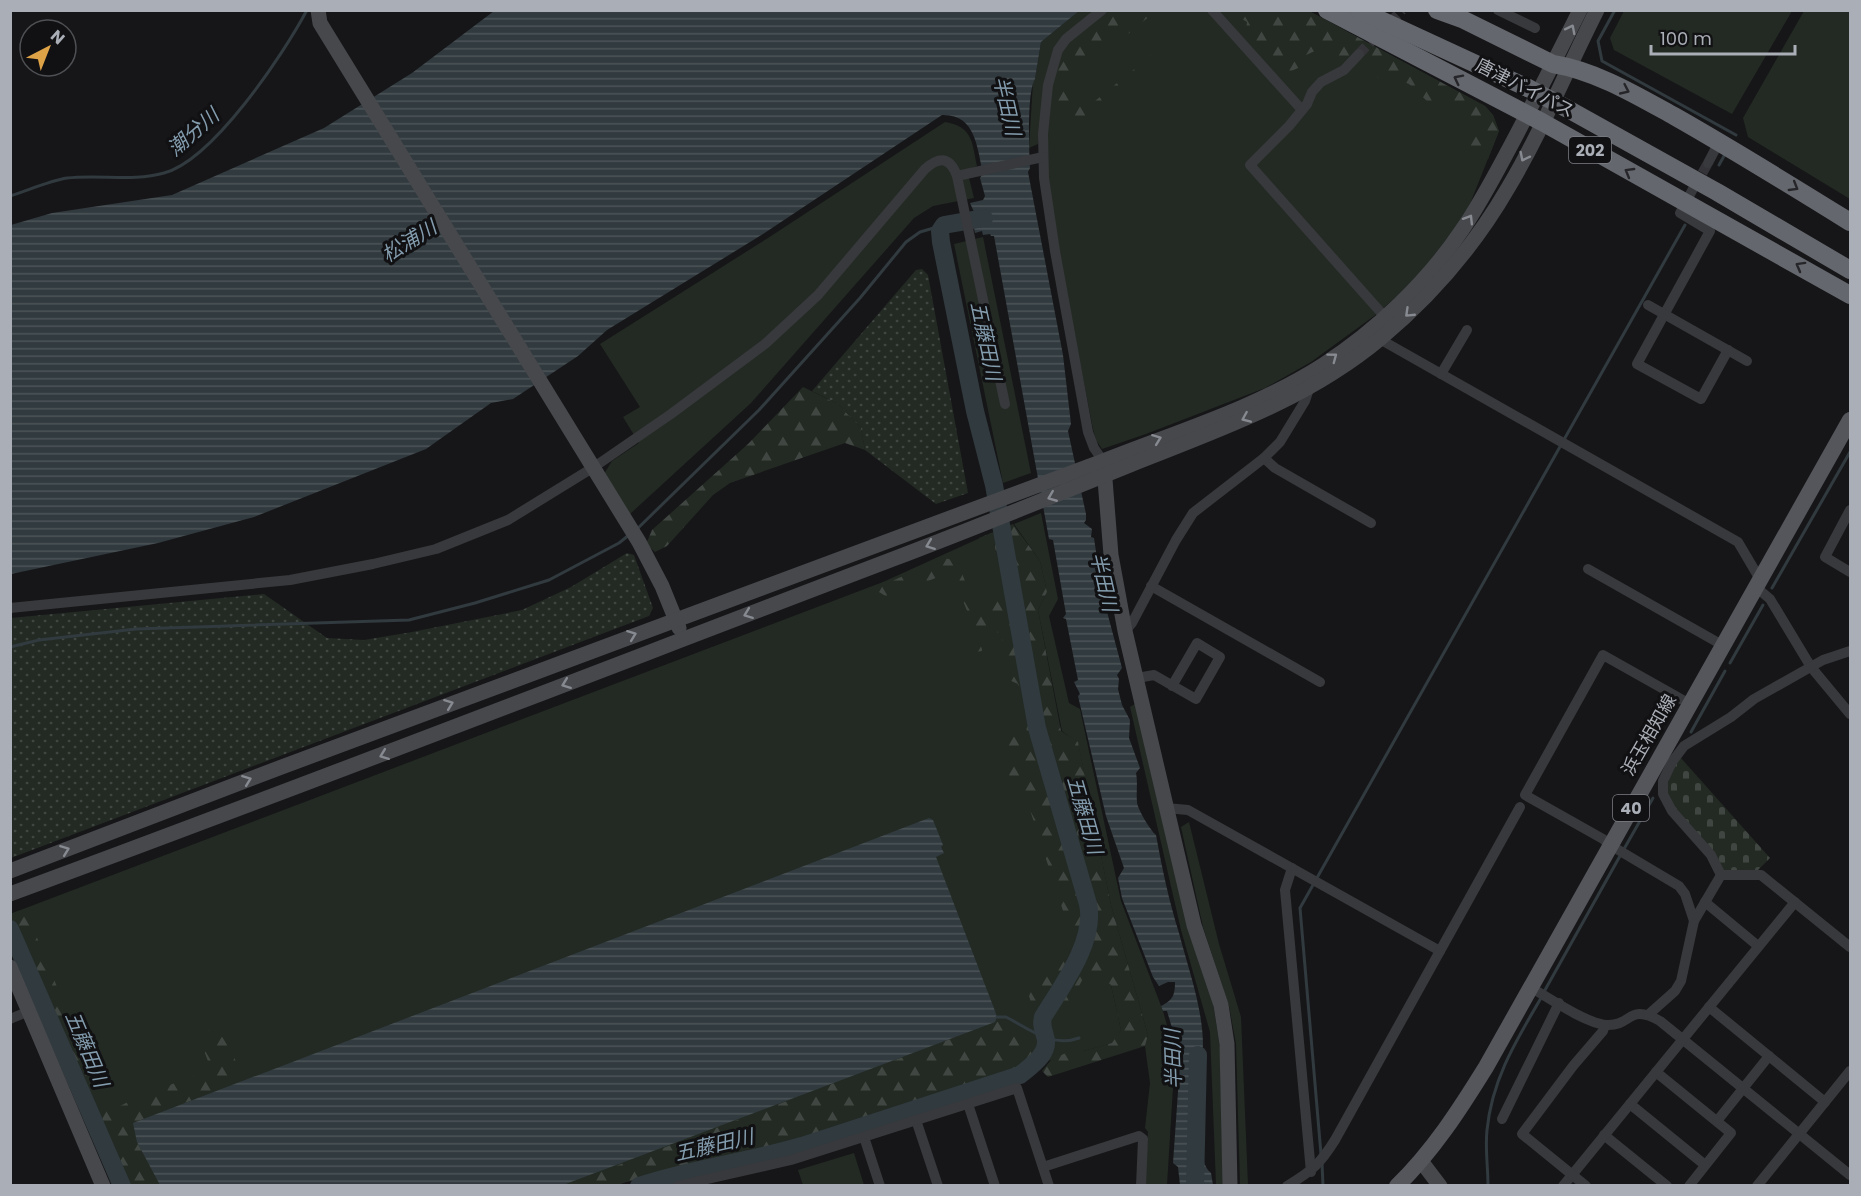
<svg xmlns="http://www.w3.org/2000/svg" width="1861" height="1196" viewBox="0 0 1861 1196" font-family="Poppins,'Noto Sans JP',sans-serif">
<defs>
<pattern id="forest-firs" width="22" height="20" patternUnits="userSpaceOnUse" patternTransform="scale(1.5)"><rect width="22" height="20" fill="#232a23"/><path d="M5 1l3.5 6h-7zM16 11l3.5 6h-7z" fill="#404641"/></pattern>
<pattern id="cemetery-stones" width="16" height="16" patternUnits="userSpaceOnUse" patternTransform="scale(1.5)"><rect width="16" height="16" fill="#232a23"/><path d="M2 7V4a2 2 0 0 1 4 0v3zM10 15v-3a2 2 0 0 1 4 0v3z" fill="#404641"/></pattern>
<pattern id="park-dots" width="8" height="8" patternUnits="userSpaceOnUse" patternTransform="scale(1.5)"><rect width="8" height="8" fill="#232a23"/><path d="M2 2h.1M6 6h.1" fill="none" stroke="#404641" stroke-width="1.8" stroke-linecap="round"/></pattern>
<pattern id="water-rules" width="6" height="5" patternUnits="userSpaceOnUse" patternTransform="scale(1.5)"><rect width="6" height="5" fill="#313a3f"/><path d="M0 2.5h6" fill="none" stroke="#4c5458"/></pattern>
</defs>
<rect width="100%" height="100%" fill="#161618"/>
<g fill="#232a23">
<path d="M1079,11h17l-50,73 -8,60 -9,4 4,-67 2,-2 6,-37z"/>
<path d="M1105,11h204l176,95 8,9 6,16 -29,73 -14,23 -33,43 -20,21 -29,25 -63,46 -46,26 -119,46 -44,15 -6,-9 -3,-11 -24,-122 -22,-130 -1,-46 5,-46z"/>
<path d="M1624,11v-1l168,1 -60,103 -118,-64 -4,-12z"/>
<path d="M1804,11h46v188l-102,-62 -5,-19z"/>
<path d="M945,122c28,5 27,20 32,44l-10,4 7,28 -41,8 -19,12 -163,185 -121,111 -26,-40 8,-13 27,-18 -16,-26 17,-10 -40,-63 168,-106z"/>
<path d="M983,237l48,236 -28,10 -49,-239z"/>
<path d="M1041,513l17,86 -9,17 20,87 11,6 41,192 42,110 12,44 -8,130h-22l3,-53 -3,-4 5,-45 -5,-37 3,-11 -37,-130 -33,-162 -16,-12 -24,-121 9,-18 -7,-31 -26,-37z"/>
<path d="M991,533l120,452 10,45 -8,13 -62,17 -252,81 -173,41 -9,3h-491l-116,-271 873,-332z"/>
<path d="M1138,702l75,301 7,45 3,137h-7l-6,-153 -29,-102 -51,-223z"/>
<path d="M1189,822l30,122 22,73 7,168h-8l-4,-141 -7,-38 -26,-79 -22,-100z"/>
<path d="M854,1153l10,32h-61l-5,-15z"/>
</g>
<g fill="url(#forest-firs)">
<path d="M1105,11h51l-92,75 20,24 118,-96 6,1 -1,7 -127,103 -18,-4 -13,-15 2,-21 11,-36z"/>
<path d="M1229,11h80l176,95 8,9 6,16 -11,28 -10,2 -11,-9 2,-22 -27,-29 -14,1 -19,-18 -15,-6 -10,8 -20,-27 -9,-5 -16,12 -9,-3 -15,-12 -9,4 -8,13 -9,4 -31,-17 -13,-15 2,-18z"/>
<path d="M803,387l35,17 23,24 4,22 -20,-7 -115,40 -17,12 -46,51 -12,6 -9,-8 6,-14 96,-86z"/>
<path d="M1013,524l27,37 7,31 -9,18 23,121 17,11 33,163 37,130 -3,11 -97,31 -6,-6 9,-11 23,-11 10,2 28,-8 9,-13 -10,-45 -15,-13 -11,3 -12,22 1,17 -16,10 -23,-9 -6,-19 9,-19 24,-14 9,-11 -3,-26 -38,-116 -17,-24 -15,-44 6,-7 17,2 6,-5 -9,-48 -9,-4 -8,-48 -21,2 2,17 -7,1 -7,-39 -17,-41 -64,25 -8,-5 4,-7 61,-27 13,3 16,40 32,-12 -11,-45h-13l-2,-6z"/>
<path d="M21,910l8,8 76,187 9,4 22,-11 75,-29 -13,-34c23,-16 35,18 41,35l-10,16 -96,37 4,19 23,43h-34l-115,-268 -1,-3z"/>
<path d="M995,1022c17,-1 34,10 44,23l-8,13 -18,14 -214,69 -173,41 -9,3 -54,1z"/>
</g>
<path fill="url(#cemetery-stones)" d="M1680,757l90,101 -14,14h-33l-54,-72c-4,-17 1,-29 11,-43z"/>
<g fill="url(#park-dots)">
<path d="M922,269l6,6 40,218 -32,11 -71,-54 -4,-22 -23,-24 -26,-13 104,-121z"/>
<path d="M627,553l7,2 19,53 -4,8 -638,242v-240l253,-24 63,44 37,2 48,-8 110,-22 49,-23z"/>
</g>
<g fill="url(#water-rules)">
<path d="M494,11h585l-38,31 -6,37c-8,12 -6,71 -5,89l-2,4 35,183 8,69 -3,7 18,83v6l-2,3 8,6 -1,8 3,1 8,55 20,75 -5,7 2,4 -1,10 4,16 8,15 -1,18 11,30 -4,5c2,10 0,19 1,29 0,6 13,28 19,33 6,33 13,66 23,98 10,38 23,73 24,110 0,20 -10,41 -10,58 0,13 8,24 9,36 0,11 -1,28 9,36l2,12h-33l-2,-18 -5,-4 7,-100 -5,-25 -8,-27h-4l-2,-5c12,-6 14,-11 14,-24h-7l-9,4 -6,-9 -31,-79 -4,-20 6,-10 -18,-52 -28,-120 2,-2 -6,-12 4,-2 -12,-61 -3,-1 3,-4 -13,-74 -4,-1 -55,-303h-3l-1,-2 -7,1 -1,-4 -7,2 -4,-20 3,-1 -4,-9 13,-3 2,-4 -5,-18 3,-5c-6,-25 -7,-59 -41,-58l-179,119 -156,96 -29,26 -65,43 -22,4 -65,46 -172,68 -96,26 -147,31v-349l41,-12 120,-18 152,-67 88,-55z"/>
<path d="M929,818l4,2 10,25 -2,2 3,6 -8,4 59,154 2,6 -2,5 -432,163h-403l-23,-43 -4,-19z"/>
</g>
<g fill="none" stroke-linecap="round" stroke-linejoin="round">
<g stroke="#313a3f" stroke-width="3">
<path d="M1615,10l-17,31 4,20 134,74"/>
<path d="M1719,165l5,-9"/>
<path d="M10,196c19,-6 39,-15 57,-18 32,-4 66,4 97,-5 49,-13 119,-118 143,-163"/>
<path d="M636,530l123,-120 101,-112 46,-56 14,-10 24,-7"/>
<path d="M1772,588l78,-136"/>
<path d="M10,647l29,-7 97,-11 273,-9 66,-17 74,-23 70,-37 10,-8"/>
<path d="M1730,663l33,-58"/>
<path d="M1691,732l34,-61"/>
<path d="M1624,849l29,-51"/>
<path d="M1545,990l75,-134"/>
<path d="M997,1017h9c23,12 46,31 73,21"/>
<path d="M1321,1154l-21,-246 385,-683"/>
<path d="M1322,1163l1,23"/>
<path d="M1488,1186c0,-19 -3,-38 -1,-56 5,-51 29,-89 54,-132"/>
</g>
<g stroke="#313a3f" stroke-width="18">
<path d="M10,929l112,257"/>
<path d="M639,1186c54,-18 109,-24 163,-40l218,-71c11,-9 31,-22 25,-39 -2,-8 -4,-11 -2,-19 19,-31 53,-76 45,-113l-51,-176 -43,-243 -19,-74 -34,-169 -1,-11 4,-6 40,-7"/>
<path d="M1195,1186l3,-131"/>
</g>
<g stroke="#343438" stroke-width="10" stroke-dasharray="10 5" stroke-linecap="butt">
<path d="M1359,54l43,-44"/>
<path d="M1695,186l13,-23"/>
</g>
<g stroke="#38393c" stroke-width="10">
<path d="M1102,10l-36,29 -8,11 -10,35 -5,49 1,44 11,73 33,181 6,16 9,13"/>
<path d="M1212,10l90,100"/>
<path d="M1498,10l37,18"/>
<path d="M1359,54l-15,16 -23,12 -9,10 -5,12 -18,22 -39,39 135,152"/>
<path d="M1708,163l11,-21"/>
<path d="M957,176l86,-19"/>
<path d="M1694,187l-14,26 30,18 -73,133 64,35 27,-49"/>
<path d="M1648,305l99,56"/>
<path d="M1376,337l362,205 23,39"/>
<path d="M1441,374l26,-44"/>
<path d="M1264,458l11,10 96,55"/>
<path d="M1850,510l-25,47 25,15"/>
<path d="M1588,569l136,77"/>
<path d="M1151,586l169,96"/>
<path d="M1757,588l13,11 41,68 39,47"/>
<path d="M10,608l280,-28 83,-16 63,-15 72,-29 86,-53 77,-53 94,-70 53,-49 107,-126c15,-13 25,-12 32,7l48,228"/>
<path d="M1125,631l7,-8 44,-83 17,-27 71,-55 16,-16 25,-41 4,-12 -1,-5"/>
<path d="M1137,678l17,-3 42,24 24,-42 -23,-14 -25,43"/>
<path d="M1690,704l-87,-49 -78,140 78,44 7,6 69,41 6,8 9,27"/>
<path d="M1166,808l22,2 252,141"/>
<path d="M1292,868l-7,22 26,282"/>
<path d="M1721,875l-10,-20 -39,-44 -9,-17v-13l9,-19 12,-16 47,-29 23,-18 69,-39 27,-9"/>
<path d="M1721,875h40l89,72"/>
<path d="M1705,902l53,44"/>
<path d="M1530,987c19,11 57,37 77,38 25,1 21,-22 53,-4l190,154"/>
<path d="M1709,1007l116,95"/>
<path d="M1648,1015l27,-24 6,-10 13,-60 27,-46"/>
<path d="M10,1019l19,-8"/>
<path d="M1656,1072l75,61 -42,53"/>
<path d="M968,1104l27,82"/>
<path d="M1630,1104l75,61"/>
<path d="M1502,1119l57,-116"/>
<path d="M916,1120l22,66"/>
<path d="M1717,1121l52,-65"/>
<path d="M1604,1135l63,51"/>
<path d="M864,1137l16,49"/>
<path d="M1043,1167l96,-31 4,3 -2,47"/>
<path d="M677,1186l114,-26 226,-72 32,98"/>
<path d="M1287,1186c25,-15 33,-22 48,-46l185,-333"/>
<path d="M1563,1186l232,-284"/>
<path d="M1586,1186l-64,-52 51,-68 30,-35 2,-6"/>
<path d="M1757,1186l93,-115"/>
</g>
<g stroke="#46484c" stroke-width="15">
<path d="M318,10l2,13 319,519 23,44 17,42"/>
<path d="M1104,467l7,88 14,76 69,294 27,80 6,39 3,142"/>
<path d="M10,871l269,-103 824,-307c73,-29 153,-53 220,-96 53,-34 104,-83 139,-135 18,-26 33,-55 48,-83 24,-45 47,-91 70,-137"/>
<path d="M10,894c296,-109 589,-223 883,-335 79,-30 158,-62 237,-94 88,-35 177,-65 251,-127 50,-42 94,-93 127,-150 34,-57 59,-119 89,-178"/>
<path d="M10,967l93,219"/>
<path d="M1421,1161l19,25"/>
</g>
<path stroke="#54565b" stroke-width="16" d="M1397,1186c36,-35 63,-77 89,-119l364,-647"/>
<g stroke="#64676d" stroke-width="18">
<path d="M1327,10l215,112 308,173"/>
<path d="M1359,10l169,78"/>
<path d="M1437,10l25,9 91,45c43,7 83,31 121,52 60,34 118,70 176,106"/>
<path d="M1566,108l151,84 133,78"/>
</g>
<path stroke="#64676d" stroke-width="18" d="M1528,88l38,20"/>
</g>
<defs><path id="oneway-chevron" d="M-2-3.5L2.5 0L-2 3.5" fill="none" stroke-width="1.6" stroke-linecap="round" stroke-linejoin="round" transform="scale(1.5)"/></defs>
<g stroke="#878a91">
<use href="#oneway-chevron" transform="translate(1571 29) rotate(-63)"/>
<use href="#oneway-chevron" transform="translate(1524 157) rotate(117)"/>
<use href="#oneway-chevron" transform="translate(1469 219) rotate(-58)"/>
<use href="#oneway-chevron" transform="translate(1409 313) rotate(136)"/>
<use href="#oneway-chevron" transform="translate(1333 357) rotate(-37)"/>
<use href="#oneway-chevron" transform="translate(1246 418) rotate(157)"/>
<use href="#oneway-chevron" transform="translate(1157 439) rotate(-21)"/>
<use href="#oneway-chevron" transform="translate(1052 497) rotate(158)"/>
<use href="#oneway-chevron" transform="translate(930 545) rotate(159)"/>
<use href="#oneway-chevron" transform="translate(748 614) rotate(159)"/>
<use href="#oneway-chevron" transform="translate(632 635) rotate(-21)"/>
<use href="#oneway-chevron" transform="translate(566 684) rotate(159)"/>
<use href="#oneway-chevron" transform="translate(449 704) rotate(-21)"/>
<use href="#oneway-chevron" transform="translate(384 755) rotate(159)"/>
<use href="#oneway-chevron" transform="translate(247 780) rotate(-21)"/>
<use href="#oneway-chevron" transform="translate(65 850) rotate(-21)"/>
</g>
<g stroke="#26262a">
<use href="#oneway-chevron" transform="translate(1458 79) rotate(-153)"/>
<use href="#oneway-chevron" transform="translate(1625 90) rotate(25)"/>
<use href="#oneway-chevron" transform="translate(1629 172) rotate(-150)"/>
<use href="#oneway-chevron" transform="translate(1794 187) rotate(31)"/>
<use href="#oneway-chevron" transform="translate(1800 266) rotate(-151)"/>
</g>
<g text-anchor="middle" stroke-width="6" stroke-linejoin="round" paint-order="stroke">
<g fill="#111113" stroke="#7c7f85" stroke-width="1.5">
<rect x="1569" y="137" width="42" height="26" rx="4.5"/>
<rect x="1613" y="795" width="36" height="26" rx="4.5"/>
</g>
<g font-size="16" font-weight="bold" fill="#aaaeb6">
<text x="1590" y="156">202</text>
<text x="1631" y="814">40</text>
</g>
<g font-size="18" fill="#aaaeb6" stroke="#111113">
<text transform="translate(1525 88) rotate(27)" y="6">唐津バイパス</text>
<text transform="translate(1649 735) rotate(-60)" y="6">浜玉相知線</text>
</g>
<g font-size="20" font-style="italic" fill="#849dae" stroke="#111113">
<text transform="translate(1007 106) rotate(77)" y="7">半田川</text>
<text transform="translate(193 132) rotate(-41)" y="7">潮分川</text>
<text transform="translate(409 241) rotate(-32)" y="7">松浦川</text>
<text transform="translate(986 341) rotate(78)" y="7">五藤田川</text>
<text transform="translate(1104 582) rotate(77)" y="7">半田川</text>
<text transform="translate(1085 815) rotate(74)" y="7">五藤田川</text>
<text transform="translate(87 1049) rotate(67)" y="7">五藤田川</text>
<text transform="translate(1173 1059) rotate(-92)" y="7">半田川</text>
<text transform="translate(714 1145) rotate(-13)" y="7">五藤田川</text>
</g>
</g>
<rect width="1861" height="1196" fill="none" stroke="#aaaeb6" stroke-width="24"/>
<g transform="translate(48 48) rotate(42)"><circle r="28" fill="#111113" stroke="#4e5054" stroke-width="1.5"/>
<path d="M0-4.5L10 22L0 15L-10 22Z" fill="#dfa347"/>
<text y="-9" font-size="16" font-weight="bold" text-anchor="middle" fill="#aaaeb6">N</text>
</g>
<path d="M1651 45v9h144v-9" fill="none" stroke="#aaaeb6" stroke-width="3"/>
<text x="1660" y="45" font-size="18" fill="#aaaeb6" stroke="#111113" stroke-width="4.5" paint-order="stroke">100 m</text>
</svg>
